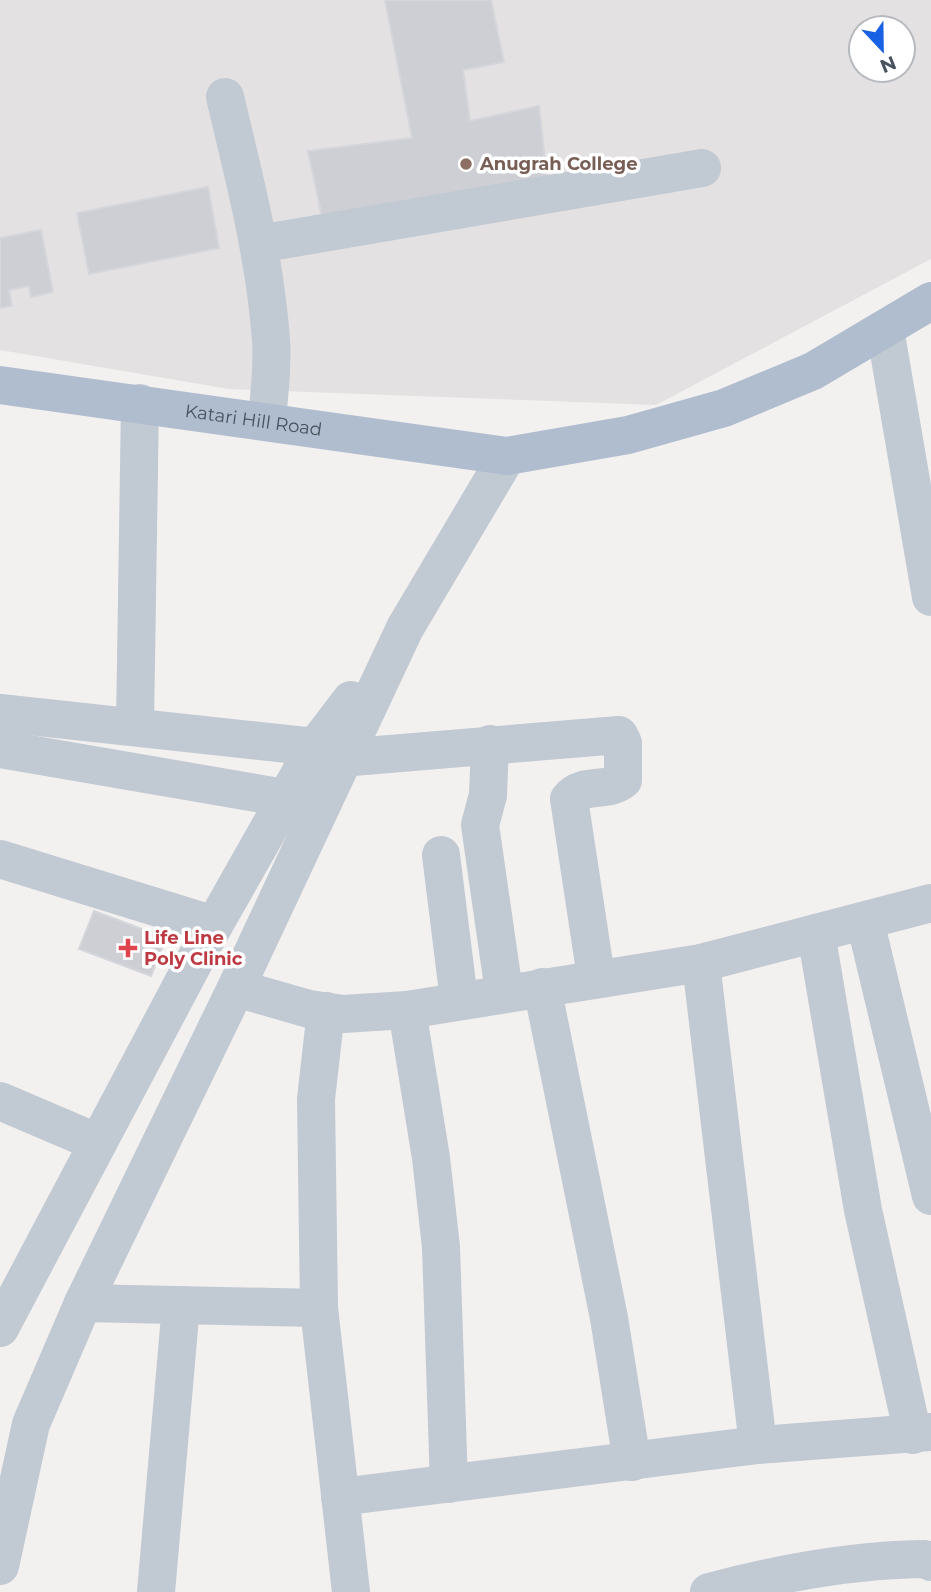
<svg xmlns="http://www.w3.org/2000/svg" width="931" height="1592" viewBox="0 0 931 1592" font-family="Montserrat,sans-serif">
<rect width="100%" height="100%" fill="#f3f0f0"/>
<path fill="#e4e1e2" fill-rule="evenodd" d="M0,0h931v259l-275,146 -427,-16 -229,-39zM861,28h42v42h-42z"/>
<g fill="#cdcfd5" stroke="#d4d6dc" stroke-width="2">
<path d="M385,0h106l13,62 -41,8 7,51 69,-15 9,82 -224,38 -16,-75 104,-13z"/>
<path d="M208,187l11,61 -130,26 -12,-61z"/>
<path d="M41,230l12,62 -22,5 -2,-11 -20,4 3,16 -12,2v-70z"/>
<path d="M94,911l72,27 -15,38 -72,-27z"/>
</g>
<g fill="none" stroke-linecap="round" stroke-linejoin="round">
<g stroke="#c1c9d2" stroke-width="38">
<path d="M225,97c19,80 40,160 46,243 2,27 -2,55 -4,81"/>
<path d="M259,244l443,-76"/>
<path d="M885,329l46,268"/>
<path d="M0,713l315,34"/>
<path d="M135,726l5,-323"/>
<path d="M490,744l-2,51 -8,30 24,167"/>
<path d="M0,749l308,53"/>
<path d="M341,758l278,-23 4,8v37c-15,13 -41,2 -54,19l27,178"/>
<path d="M441,855l18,145"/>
<path d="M0,859l214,66"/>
<path d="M865,921l66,275"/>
<path d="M816,933l47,277 50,225"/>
<path d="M701,963l57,482"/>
<path d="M542,987l67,331 23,144"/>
<path d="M236,988l73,21 34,5 64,-4 294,-47 230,-60"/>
<path d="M407,1010l24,148 10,89 8,237"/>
<path d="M326,1011l-10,88 3,209 32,284"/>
<path d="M0,1101l96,41"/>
<path d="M83,1303l236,5"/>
<path d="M0,1328l204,-385 111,-196 36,-47"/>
<path d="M340,1497l418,-52 173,-13"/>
<path d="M0,1566l31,-142 52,-121 153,-315 169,-360 102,-172"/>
<path d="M156,1592l25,-287"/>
<path d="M709,1592c71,-19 142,-32 215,-33l7,3"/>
</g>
<path stroke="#b0bdcf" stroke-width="38" id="s1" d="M0,385l507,71 121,-21 96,-27 89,-37 118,-70"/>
</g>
<circle fill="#8d6e63" stroke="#fff" stroke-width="2.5" cx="466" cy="164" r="7"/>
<path fill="#e0444e" stroke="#fff" stroke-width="2.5" d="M124.5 937.5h7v7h7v7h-7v7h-7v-7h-7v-7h7z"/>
<g text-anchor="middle" stroke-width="7" stroke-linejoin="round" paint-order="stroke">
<g font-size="18" font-weight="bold" fill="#785e54" stroke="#fff" text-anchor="start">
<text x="480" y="170">Anugrah College</text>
</g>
<g font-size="18" fill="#48525e" stroke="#fff">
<text dy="6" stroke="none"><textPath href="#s1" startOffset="256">Katari Hill Road</textPath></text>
</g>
<g font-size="18" font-weight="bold" fill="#be3a42" stroke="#fff" text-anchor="start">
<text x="144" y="944">Life Line<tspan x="144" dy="21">Poly Clinic</tspan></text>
</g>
</g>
<g transform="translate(882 49) rotate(158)"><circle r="33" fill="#ffffff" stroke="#b6babf" stroke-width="2"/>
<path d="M0-5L12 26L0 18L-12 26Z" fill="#1861e5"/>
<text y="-10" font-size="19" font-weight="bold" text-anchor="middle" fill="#48525e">N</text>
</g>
</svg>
